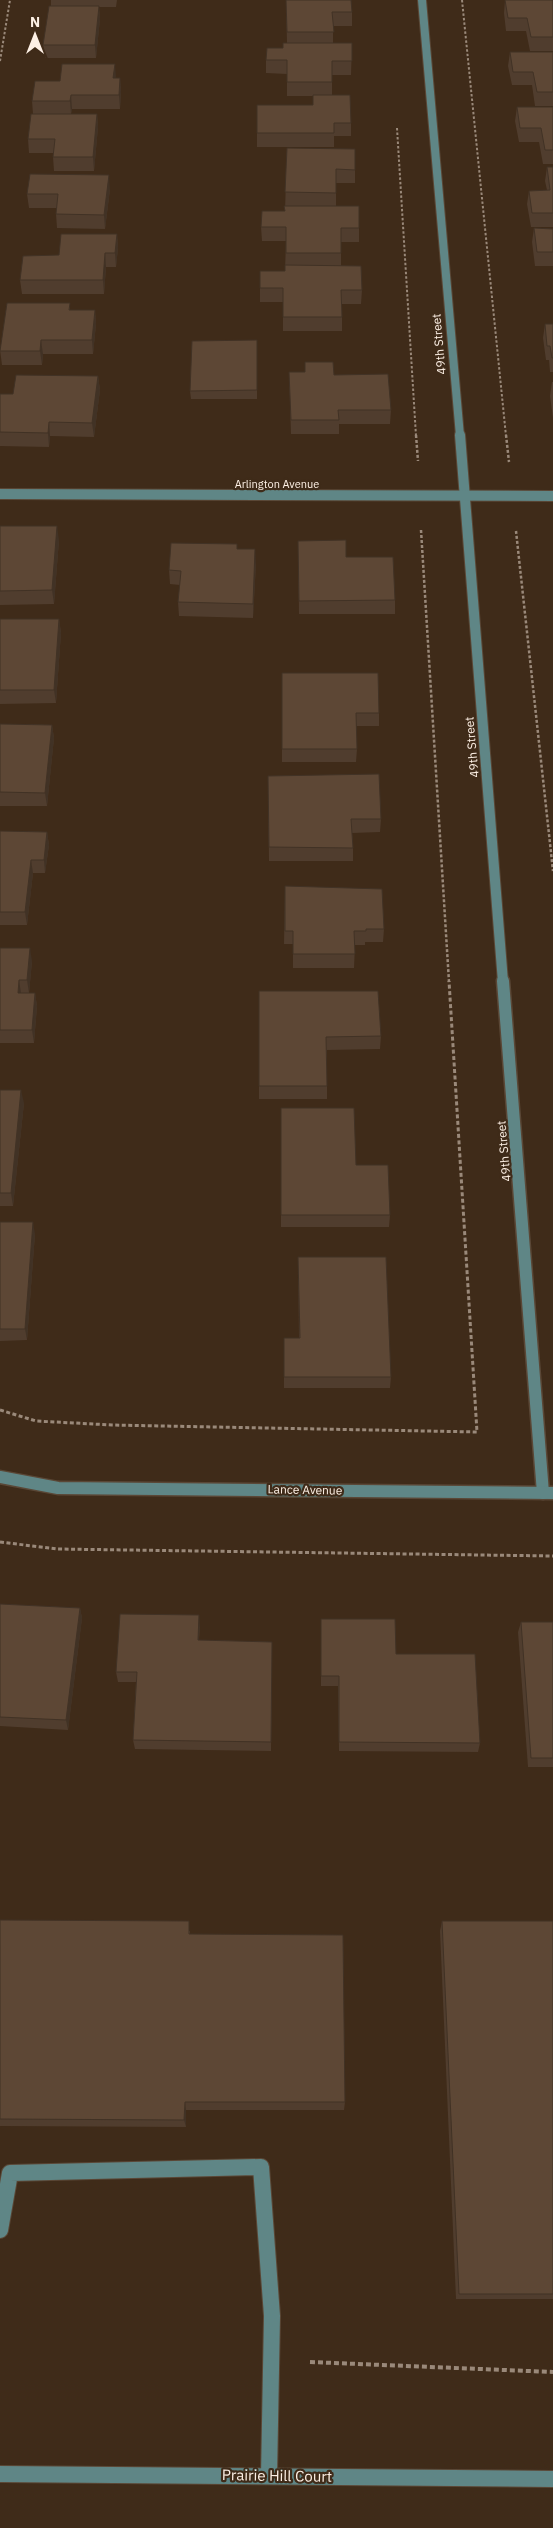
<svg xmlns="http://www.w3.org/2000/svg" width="553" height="2528" viewBox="0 0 553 2528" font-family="'IBM Plex Sans',sans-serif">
<rect width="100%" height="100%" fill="#3f2b19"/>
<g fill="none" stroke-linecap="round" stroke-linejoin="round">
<defs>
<path id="minor-far3" d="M422,0l38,436"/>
<g id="minor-far2">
<path d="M460,435l43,547"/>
<path d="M0,494l553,2"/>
</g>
<g id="minor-far1">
<path d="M503,981l40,512"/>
<path d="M0,1477l58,11 495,5"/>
</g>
<g id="minor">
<path d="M0,2230l10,-57 251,-6 11,149 -3,160"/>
<path d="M0,2474l553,5"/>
</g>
</defs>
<use href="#minor-far3" stroke="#5a4736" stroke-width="10"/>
<use href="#minor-far2" stroke="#5a4736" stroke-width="12"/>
<use href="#minor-far1" stroke="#5a4736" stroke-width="15"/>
<use href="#minor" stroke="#5a4736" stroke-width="18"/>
<g stroke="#9a897a" stroke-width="2" stroke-dasharray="2.5 2" stroke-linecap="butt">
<path d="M462,0l44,436"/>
<path d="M0,61l10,-61"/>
<path d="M397,128l19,308"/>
</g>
<g stroke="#9a897a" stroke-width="2.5" stroke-dasharray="3 2" stroke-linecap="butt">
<path d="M416,435l2,26"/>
<path d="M506,435l3,27"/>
<path d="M421,530l28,452"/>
<path d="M516,531l37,340"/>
</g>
<g stroke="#9a897a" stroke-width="3" stroke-dasharray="4 2.5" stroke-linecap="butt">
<path d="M0,1410l36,11 76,4 365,7 -28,-451"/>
<path d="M0,1542l57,7 496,7"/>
</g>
<path stroke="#9a897a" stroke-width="4" stroke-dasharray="5 3" stroke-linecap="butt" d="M310,2362l243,10"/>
<use href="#minor-far3" stroke="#5f8686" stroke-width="8"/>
<use href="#minor-far2" stroke="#5f8686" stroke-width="10"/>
<use href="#minor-far1" stroke="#5f8686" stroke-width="12"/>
<use href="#minor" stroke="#5f8686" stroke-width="16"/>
</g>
<g fill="#503d2e">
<path d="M51,0h66l-1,7h-17l1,12 -4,39h-51l-2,-13 8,-39z"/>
<path d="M286,0l66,12v14h-19v17h19l-1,32h-19v20l19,28v13h-17v11h-77v-42h56v-9h-26v-22l-21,-1v-13l17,-12 4,-5z"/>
<path d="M505,0h48v51h-23l-4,-20h-20l-2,-18z"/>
<path d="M510,52h43v54h-18l-3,-21h-20l-4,-19z"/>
<path d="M120,78l1,14 -1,17h-48l-1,5h26l1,13 -4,44h-40l-1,-14v-4h-24l-1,-14 5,-25 -1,-13 28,-20z"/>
<path d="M517,107h36v57h-10l-4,-22h-20l-4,-21z"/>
<path d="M287,148l68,22v13h-19v23l23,22v14h-18v24l21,24 -1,14h-19v27h-59v-29h-23v-31h25l1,-30h-24l-1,-14 24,-16z"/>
<path d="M547,167h6v60h-22l-4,-23 2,-13 18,-1 -2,-9z"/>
<path d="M110,189l-5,40 -48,-1 -1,-14v-6h-27l-2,-14z"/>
<path d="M534,228l19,1v37h-18l-3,-24z"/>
<path d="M117,234l1,14 -2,19h-10l-2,27h-82l-2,-14 39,-25z"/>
<path d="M70,303v7h25l1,14 -3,30h-50l-1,11h-40l-2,-15z"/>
<path d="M545,324h8v48h-3l-1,-12h-3l-3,-22z"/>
<path d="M257,340v59h-66l-1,-8z"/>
<path d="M305,362l29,13 57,35 -1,14h-51v10h-48l-2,-62h16z"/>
<path d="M98,376l2,14 -6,47 -44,-1 -1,11 -49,-1v-52h13z"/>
<path d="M552,382h1v36l-3,-22z"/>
<path d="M0,526l59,14 -5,64 -54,1z"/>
<path d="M298,541l48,16 49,43v14h-96z"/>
<path d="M237,549l19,14 -3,55 -74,-2 -1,-14 2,-17 -10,-1 -1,-14z"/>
<path d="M0,619h59l2,14 -5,70 -56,1z"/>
<path d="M282,673l97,40v13h-23l1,23 -1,13h-74z"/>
<path d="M0,724l52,1 2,13 -7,68h-47z"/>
<path d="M268,776l113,43 -1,13 -28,1 1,15v13h-84z"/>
<path d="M0,831l47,1 2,13 -4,28h-12l-6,52h-27z"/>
<path d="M285,886l99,43 -1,13h-18v3h-10l-1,23h-61v-24h-9z"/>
<path d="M0,948l32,13 -3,32h6l2,13 -3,37h-34z"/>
<path d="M259,991l122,45 -1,13 -53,1v49h-68z"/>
<path d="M0,1090l24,13 -11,103h-13z"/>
<path d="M281,1108l75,57 34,50 -1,12h-108z"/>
<path d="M0,1222l35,12 -8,106 -27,1z"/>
<path d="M298,1257l93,120 -1,11h-106v-50h15z"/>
<path d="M0,1604l80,4 2,10 -14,112 -68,-4z"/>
<path d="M321,1619l75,35 84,89 -2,9 -139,-1 -1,-65h-17z"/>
<path d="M521,1622h32v145h-25l-10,-135z"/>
<path d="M200,1625l-1,15 73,2 -1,109 -136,-2 -2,-9 3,-58h-18l-2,-10z"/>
<path d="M0,1920l190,11v3l155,168 -1,8h-158v17l-186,-1z"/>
<path d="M442,1921h111v378h-97l-16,-368z"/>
</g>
<g fill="#413225">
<path d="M99,6l1,13 -4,39 -1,-13z"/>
<path d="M115,64l1,13 -2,15 -1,-14z"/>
<path d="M120,78l1,14 -1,17 -1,-14z"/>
<path d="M71,95l1,14 -1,5 -1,-13z"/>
<path d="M97,114l1,13 -4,44 -1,-14z"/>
<path d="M109,175l1,14 -5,40 -1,-14z"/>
<path d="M117,234l1,14 -2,19 -1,-14z"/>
<path d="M105,253l1,14 -2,27 -1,-14z"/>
<path d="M95,310l1,14 -3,30 -1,-14z"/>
<path d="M41,340l2,14 -1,11 -2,-14z"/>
<path d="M98,376l2,14 -6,47 -2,-14z"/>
<path d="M49,422l1,14 -1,11 -1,-14z"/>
<path d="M57,526l2,14 -5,64 -2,-14z"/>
<path d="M255,549l1,14 -3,55v-14z"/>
<path d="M59,619l2,14 -5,70 -2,-13z"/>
<path d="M52,725l2,13 -7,68 -2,-13z"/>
<path d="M47,832l2,13 -4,28 -1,-13z"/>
<path d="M31,860l2,13 -6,52 -2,-13z"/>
<path d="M30,948l2,13 -3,32 -2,-13z"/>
<path d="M19,980l2,13h-3z"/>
<path d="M35,993l2,13 -3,37 -2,-13z"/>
<path d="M21,1090l3,13 -11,103 -2,-13z"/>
<path d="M33,1222l2,12 -8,106 -2,-11z"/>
<path d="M80,1608l2,10 -14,112 -2,-10z"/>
<path d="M199,1615l1,10 -2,25v-10z"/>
<path d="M185,2102l1,8v17l-2,-7z"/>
</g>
<g fill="#5d4735" stroke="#413225">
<path d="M286,0h65l1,12h-20l2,20h-47z"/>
<path d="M505,0h48v37h-22l-4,-19h-19z"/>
<path d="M49,6h50l-4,39h-52z"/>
<path d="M283,43h69v18h-20v21h-45v-22h-21l1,-12h16z"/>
<path d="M510,52h43v40h-16l-4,-20h-20z"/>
<path d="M62,64h53l-2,14h7l-1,17h-48l-1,6h-38l3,-20h25z"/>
<path d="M313,95h37l1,28h-17v10h-77v-28h56z"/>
<path d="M517,107h36v43h-8l-4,-22h-21z"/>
<path d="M31,114h66l-4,43h-40l2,-18h-27z"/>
<path d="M287,148l68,1v21l-19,-1v24l-51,-1z"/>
<path d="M547,167h6v46h-21l-3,-22 21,-1z"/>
<path d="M30,174l79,1 -5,40 -48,-1 2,-20h-31z"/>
<path d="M284,206h75v22h-18v25h-55v-26h-25l1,-16h23z"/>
<path d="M534,228l19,1v23h-16z"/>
<path d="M61,234h56l-2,19h-10l-2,27h-83l3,-24 36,-1z"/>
<path d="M285,265l76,1 1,24h-21l1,27h-59v-29h-23v-17h25z"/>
<path d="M7,303h63l-1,7h26l-3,30h-51l-1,11h-40z"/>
<path d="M545,324h8v34h-1l-2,-12h-3z"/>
<path d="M257,340v50l-67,1 2,-50z"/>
<path d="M305,362h28l1,13 54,-1 3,36h-53l1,10h-48l-2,-48h16z"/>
<path d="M16,375l82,1 -6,47 -43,-1 -1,11 -48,-1v-38h13z"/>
<path d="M0,526h57l-5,64 -52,1z"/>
<path d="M346,540v17h47l2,43 -96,1 -1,-60z"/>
<path d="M171,543l66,1v5h18l-2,55 -75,-2 3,-31 -12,-1z"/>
<path d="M0,619h59l-5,71h-54z"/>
<path d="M282,673h96l1,40h-23l1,36h-75z"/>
<path d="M0,724l52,1 -7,68 -45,-1z"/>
<path d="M379,774l2,45h-30l2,29 -84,-1 -1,-71z"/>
<path d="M0,831l47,1 -3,28h-13l-6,52h-25z"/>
<path d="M285,886l97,3 2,40h-18v2h-12l1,23h-62v-23h-8z"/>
<path d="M0,948h30l-3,32h-8l-1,13h17l-3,37h-32z"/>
<path d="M259,991h119l3,45 -55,1 1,49h-68z"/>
<path d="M0,1090h21l-10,103h-11z"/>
<path d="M281,1108h73l2,57h32l2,50h-109z"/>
<path d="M0,1222h33l-8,107h-25z"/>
<path d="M298,1257h88l5,120h-107v-39h16z"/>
<path d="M0,1604l80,4 -14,112 -66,-3z"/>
<path d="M120,1614l79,1 -1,25 74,2 -1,100 -138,-2 4,-68h-21z"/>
<path d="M321,1619h74l1,35h79l5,89 -141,-1v-66h-18z"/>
<path d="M521,1622h32v136h-22z"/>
<path d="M0,1920l189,1v13l154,1 2,167h-160l-1,18 -184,-1z"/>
<path d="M442,1921h111v373h-94z"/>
</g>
<g text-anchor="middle" stroke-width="4.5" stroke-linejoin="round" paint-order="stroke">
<g font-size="11" fill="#fdf0e5" stroke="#3f2b19">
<text x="277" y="488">Arlington Avenue</text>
</g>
<g font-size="12" fill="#fdf0e5" stroke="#3f2b19">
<text transform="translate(439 344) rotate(-95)" y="4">49th Street</text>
<text transform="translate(472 747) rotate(-95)" y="4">49th Street</text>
<text transform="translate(504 1151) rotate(-95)" y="4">49th Street</text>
<text transform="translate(305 1490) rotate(1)" y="4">Lance Avenue</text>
</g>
<g font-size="15" fill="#fdf0e5" stroke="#3f2b19">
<text transform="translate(277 2476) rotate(1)" y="5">Prairie Hill Court</text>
</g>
</g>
<g transform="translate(35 35)" stroke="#3f2b19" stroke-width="4" paint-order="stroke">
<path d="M0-4L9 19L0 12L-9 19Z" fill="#fdf0e5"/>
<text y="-8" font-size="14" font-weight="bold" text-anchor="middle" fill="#fdf0e5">N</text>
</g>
</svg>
